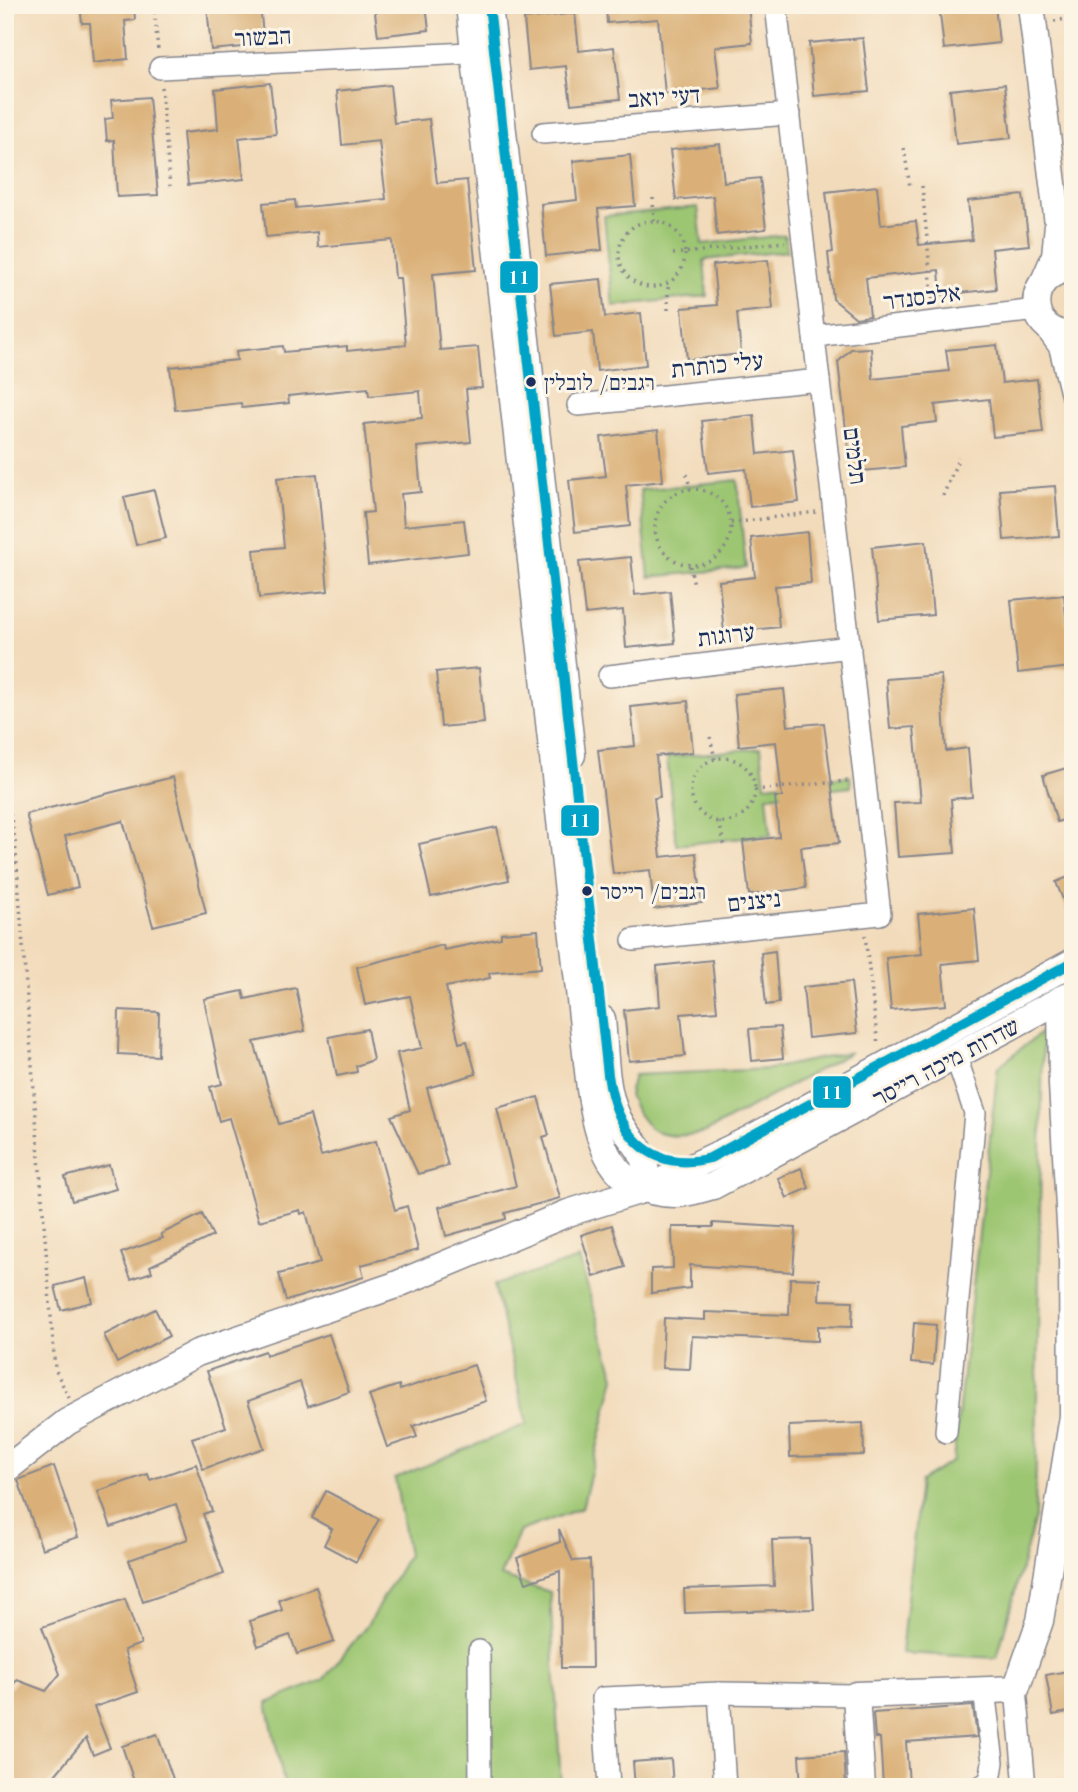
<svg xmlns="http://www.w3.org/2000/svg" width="1078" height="1792" viewBox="0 0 1078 1792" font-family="'Old Standard TT','Frank Ruhl Libre',serif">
<rect width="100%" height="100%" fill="#fcf5e5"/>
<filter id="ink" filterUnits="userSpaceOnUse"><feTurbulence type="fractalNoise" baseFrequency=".0143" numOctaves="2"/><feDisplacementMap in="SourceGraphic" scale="14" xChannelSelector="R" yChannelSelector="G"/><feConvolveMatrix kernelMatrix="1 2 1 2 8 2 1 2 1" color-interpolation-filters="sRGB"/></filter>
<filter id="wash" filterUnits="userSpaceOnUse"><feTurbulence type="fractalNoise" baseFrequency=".00686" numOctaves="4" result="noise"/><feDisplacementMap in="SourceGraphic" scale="28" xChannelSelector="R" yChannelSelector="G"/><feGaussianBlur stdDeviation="1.57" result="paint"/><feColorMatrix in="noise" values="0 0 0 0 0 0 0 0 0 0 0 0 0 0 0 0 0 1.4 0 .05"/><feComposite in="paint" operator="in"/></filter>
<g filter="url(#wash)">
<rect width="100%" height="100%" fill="#f2dbbb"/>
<g fill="#9dc672" stroke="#5c7a68" stroke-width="2">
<path d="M698,207l4,37 83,-9 2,16 -83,9 3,36 -94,10 -9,-90z"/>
<path d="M737,480l9,88 -97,9 -9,-87z"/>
<path d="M761,748l4,37 85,-9 1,11 -84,9 4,39 -95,10 -9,-88z"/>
<path d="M1043,1031l-8,486 -38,141 -96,-5 19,-172 33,-20 45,-394z"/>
<path d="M851,1052l-145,80c-42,9 -61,4 -77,-37l5,-20 136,-6z"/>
<path d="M579,1259l36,118 -33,131 -62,23 -20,45 50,16 11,195h-276l-18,-84 56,-23 45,-56 40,-69 -13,-77 132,-54 -33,-139z"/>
</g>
<g id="blocks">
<g fill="#dab078">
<path d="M80,5h54l1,15 -10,1 3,38 -35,4 -3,-40h-8z"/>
<path d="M207,5h53l4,40 -53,5z"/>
<path d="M374,5h52l3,25 -51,6z"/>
<path d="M606,5h142l4,38 -37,4 5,41 -55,6 -7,-75 -51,4z"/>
<path d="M939,5h56l4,38 -55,6z"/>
<path d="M575,13l4,38 35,-4 6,52 -49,5 -5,-38 -37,4 -5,-51z"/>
<path d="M863,38l6,53 -55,5 -5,-53z"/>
<path d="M270,83l6,51 -37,4 5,41 -56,6 -5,-52 35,-4 -3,-40z"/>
<path d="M1005,84l6,54 -55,6 -6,-54z"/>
<path d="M390,85l4,38 35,-4 8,64 30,-3 9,90 -43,4 7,76 38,-3 4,41 -16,1 5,53 -54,5 4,45 -20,2 3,32 60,-6 4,33 -100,12 -5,-52 10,-1 -9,-88 58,-6 -2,-27 -51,5 -1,-8 -80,8 1,7 -47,5 -1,-5 -66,7 -5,-43 67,-7 -1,-9 47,-5 1,6 63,-6v5l59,-6 -6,-67h-5l-3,-38 -74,7 -1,-15 -51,5 -3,-34 32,-3 1,8 90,-9 -7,-58 -37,4 -5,-54z"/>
<path d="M149,97l9,98 -41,2 -3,-57 -7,1 -2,-22 8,-1 -2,-18z"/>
<path d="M720,144l4,38 36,-4 6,51 -49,6 -4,-39 -37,4 -6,-50z"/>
<path d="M630,155l5,51 -37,3 4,41 -56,6 -5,-52 36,-4 -4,-39z"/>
<path d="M877,186l4,39 35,-4 3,24 53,-5 -4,-39 55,-6 6,50 -37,4 4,40 -55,6 -2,-25 -73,8 4,38 -14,2 -23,-19 -5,-46 5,-1 -7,-60z"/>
<path d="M768,260l5,49 -36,4 4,41 -54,6 -5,-52 35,-3 -4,-40z"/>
<path d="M601,279l4,38 36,-4 5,52 -49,6 -4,-39 -37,4 -6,-52z"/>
<path d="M997,345l5,38 35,-4 6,53 -50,5 -4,-38 -54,6 2,17 -36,4 4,41 -54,5 -13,-110 13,-13 20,-1 2,31 76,-8 -3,-21z"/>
<path d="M754,415l4,39 35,-4 6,52 -49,5 -4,-38 -38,4 -6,-52z"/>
<path d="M658,430l5,51 -37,4 4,41 -55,6 -6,-52 37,-4 -5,-39z"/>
<path d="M317,474l11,117 -69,7 -5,-48 30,-3 -7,-69z"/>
<path d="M1055,486l4,50 -55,4 -4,-50z"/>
<path d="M154,490l12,48 -30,7 -12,-48z"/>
<path d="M807,532l4,51 -36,3 4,41 -55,6 -5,-52 36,-4 -4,-39z"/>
<path d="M926,541l7,74 -54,5 -7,-73z"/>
<path d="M631,557l4,38 35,-4 5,52 -49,5 -3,-38 -38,4 -6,-52z"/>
<path d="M1064,595l7,72 -53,6 -7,-73z"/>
<path d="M479,668l5,55 -43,4 -5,-55z"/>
<path d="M941,675l5,76 22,-3 4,49 -21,2 4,54 -57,4 -4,-54 27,-1 -7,-75 -24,2 -4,-50z"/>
<path d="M784,689l4,37 36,-3 15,120 -38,4 5,41 -57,7 -6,-54 36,-4 -4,-40h7l-6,-55 -37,4 -5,-52z"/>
<path d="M688,701l5,51 -37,4 4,41 -6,1 7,59 35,-4 6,50 -48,6 -4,-39 -37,4 -15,-124 37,-4 -4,-39z"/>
<path d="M1073,766v51l-16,5 -14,-47z"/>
<path d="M173,777l33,136 -53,13 -30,-105 -58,15 13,51 -30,8 -22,-81z"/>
<path d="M497,827l12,53 -78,17 -12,-53z"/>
<path d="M1073,875v47h-1l-16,-40z"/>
<path d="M974,908l5,52 -37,4 4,41 -55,5 -5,-52 36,-4 -4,-40z"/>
<path d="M538,930l3,38 -52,5 1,5 -44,9 13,56 8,-2 9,33 -49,14 21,78 -30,8 -27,-58 19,-6 -13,-57 25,-5 -12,-52 -45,9 -8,-38 86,-22 1,5 57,-12v-5z"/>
<path d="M775,951l4,52 -13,2 -5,-52z"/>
<path d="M712,960l5,51 -36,3 4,42 -56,5 -5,-51 36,-4 -3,-40z"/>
<path d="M851,982l6,51 -49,5 -5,-51z"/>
<path d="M296,988l9,43 -51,11 25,82 31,-9 11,41 55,-15 19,69 12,-4 11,44 -57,15 3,12 -78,24 -7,-27 41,-11 -14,-51 -5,2 -1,-4 -41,11 -30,-103 -10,3 -9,-34 12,-3 -18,-85 39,-8 2,8z"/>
<path d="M119,1010l40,2 -1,44 -40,-2z"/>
<path d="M780,1027l3,31 -31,3 -3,-32z"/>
<path d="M367,1029l6,31 -17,6 1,6 -20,4 -8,-39z"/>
<path d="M538,1097l11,38 -6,2 17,61 -55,15 1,6 -60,17 -7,-29 77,-21 -19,-78z"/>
<path d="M109,1165l7,24 -44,12 -7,-24z"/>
<path d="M801,1168l8,20 -22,10 -9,-20z"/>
<path d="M202,1214l11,22 -63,30 2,6 -21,7 -10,-26 42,-15 -2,-4z"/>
<path d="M713,1223l83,5 -3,44 -103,-7v23l-39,5v-24l22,-1 -1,-41h41z"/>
<path d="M612,1225l13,42 -31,10 -13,-42z"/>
<path d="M86,1278l6,24 -31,8 -6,-24z"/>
<path d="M790,1278l30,1 -1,21 34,1 -1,26 -34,-1v15l-126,-5 -2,33 -28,-1 2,-50 41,2v-8l84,3z"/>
<path d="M155,1309l14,27 -52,27 -13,-28z"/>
<path d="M914,1323l22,2 -3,40 -22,-2z"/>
<path d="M329,1334l20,58 -41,14 -8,-24 -52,19 16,47 -61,21 -11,-31 34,-11 -19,-56 58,-20 1,4z"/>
<path d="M474,1365l12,36 -73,25 4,11 -30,10 -18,-52 30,-10 1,5z"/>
<path d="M863,1423l1,32 -74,2 -1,-31z"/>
<path d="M196,1464l16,47 -9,3 21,60 -81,28 -14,-42 59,-21 -12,-35 -65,23 -13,-36 50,-17 2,6z"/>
<path d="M54,1466l24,71 -36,12 -24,-69z"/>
<path d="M326,1491l53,28 -23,43 -32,-17 8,-16 -20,-11z"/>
<path d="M559,1529l14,32 17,-1 2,108h-31l-1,-97 -34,12 -9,-25 43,-16z"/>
<path d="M810,1539l4,70 -129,4 -1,-24 90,-3 -2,-46z"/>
<path d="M316,1587l18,55 -37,12 -7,-19 -32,11 -8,-25 32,-11 -3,-10z"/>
<path d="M125,1599l16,45 -17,6 14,42 -44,15 16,41 -17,7 -7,-17 -41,49h-40v-93l12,-14 29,11 14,-17 -18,-47z"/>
<path d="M1073,1670v41l-20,4 -7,-40z"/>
<path d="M973,1706l4,31 -71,5 3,42 -26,2 -3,-48h-5l-2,-25z"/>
<path d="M157,1734l16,45 -23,8h-14l-14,-41z"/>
<path d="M844,1752l2,35h-45l-2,-32z"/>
<path d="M671,1759l2,28h-38l-2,-25z"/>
</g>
</g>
</g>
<g filter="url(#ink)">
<use href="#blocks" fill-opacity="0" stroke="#86858c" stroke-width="2"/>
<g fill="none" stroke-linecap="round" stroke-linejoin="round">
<defs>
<g id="minor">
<path d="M160,68l330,-16"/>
<path d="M543,133l246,-19"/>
<path d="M814,336l223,-26"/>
<path d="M578,405l241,-25"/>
<path d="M609,676l241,-29"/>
<path d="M633,940l247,-26 -104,-909"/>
<path d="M946,1432l29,-319 -19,-56"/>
<path d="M479,1651l1,136"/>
<path d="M1016,1689l9,98"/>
<path d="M719,1693l6,94"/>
<path d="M609,1787l-6,-89 116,-5 137,2"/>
<path d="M980,1787l10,-6 3,-19 -9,-72"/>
</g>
<g id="tertiary">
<path d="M469,5l121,1084c8,52 19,104 85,105 12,0 26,-5 38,-8l360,-193"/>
<path d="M489,5l83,750"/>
<path d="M1031,5l27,219 -3,32 -10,23"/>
<path d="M1073,269c-49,1 -49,66 0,66"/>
<path d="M1051,331l11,15 11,45"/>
<path d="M602,1019c3,29 2,65 13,92 14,37 35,31 30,78"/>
<path d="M5,1470l62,-48 130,-69 196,-67 175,-73 77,-24 105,-50 323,-177"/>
<path d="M862,1787l-6,-92 160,-6 24,-68 33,-205 -1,-157 -10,-174 -1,-86"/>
</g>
</defs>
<use href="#minor" stroke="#86858c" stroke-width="24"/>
<use href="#tertiary" stroke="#86858c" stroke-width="29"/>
<g stroke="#86858c" stroke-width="3.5" stroke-dasharray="2 5" stroke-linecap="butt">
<path d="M154,5l4,46"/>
<path d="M1054,21l19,-3"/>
<path d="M161,87l9,99"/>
<path d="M904,148l6,39"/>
<path d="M922,186l11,116"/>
<path d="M653,198l1,24"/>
<circle cx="652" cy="254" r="33"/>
<path d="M673,254l112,-12"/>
<path d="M668,310v-26"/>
<path d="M687,474l3,15"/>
<circle cx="693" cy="527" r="38"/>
<path d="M943,496l16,-39"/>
<path d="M731,523l85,-11"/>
<path d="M690,566l4,19"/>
<path d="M710,737l5,22"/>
<circle cx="723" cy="790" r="32"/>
<path d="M5,786l10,54 40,529 14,29"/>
<path d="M755,790l92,-9"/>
<path d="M719,822l6,25"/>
<path d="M865,935l13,110"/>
</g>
<use href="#minor" stroke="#fff" stroke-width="21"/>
<use href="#tertiary" stroke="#fff" stroke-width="26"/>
<defs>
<path id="bus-1" d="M489,5l119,1070c8,55 39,99 102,83l363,-196"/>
</defs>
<use href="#bus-1" stroke="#fcf5e5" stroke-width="16"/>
<use href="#bus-1" stroke="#01a3c8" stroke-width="10"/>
</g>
</g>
<g fill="#1b2f5e" stroke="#fcf5e5" stroke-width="2.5">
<circle cx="531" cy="382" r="6"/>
<circle cx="587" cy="891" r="6"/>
</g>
<g text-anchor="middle" stroke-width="6" stroke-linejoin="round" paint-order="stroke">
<g font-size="22" fill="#1b2f5e" stroke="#fcf5e5" text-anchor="start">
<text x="544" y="390">רגבים/ לובלין</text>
<text x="600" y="899">רגבים/ רייסר</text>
</g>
<g font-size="24" fill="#1b2f5e" stroke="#fcf5e5">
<text transform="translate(263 37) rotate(-3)" y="8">הבשור</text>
<text transform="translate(664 97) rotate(-4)" y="8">דעי יואב</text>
<text transform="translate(922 297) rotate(-7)" y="8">אלכסנדר</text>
<text transform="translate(717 365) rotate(-6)" y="8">עלי כותרת</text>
<text transform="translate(855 456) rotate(83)" y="8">תלמים</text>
<text transform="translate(726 635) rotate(-7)" y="8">ערוגות</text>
<text transform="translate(754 901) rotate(-6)" y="8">ניצנים</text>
<text transform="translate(946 1062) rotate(-28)" y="8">שדרות מיכה רייסר</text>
</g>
</g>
<g stroke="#fcf5e5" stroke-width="2.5">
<rect x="499" y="260" width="40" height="34" rx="7" fill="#01a3c8"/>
<rect x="560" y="804" width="40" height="33" rx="7" fill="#01a3c8"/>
<rect x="812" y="1075" width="40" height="34" rx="7" fill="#01a3c8"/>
</g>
<g font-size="19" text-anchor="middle" font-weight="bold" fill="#fff">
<text x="519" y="284">11</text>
<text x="580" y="827">11</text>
<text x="832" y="1099">11</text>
</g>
<rect width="1078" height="1792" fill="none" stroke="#fcf5e5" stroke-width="28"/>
</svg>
